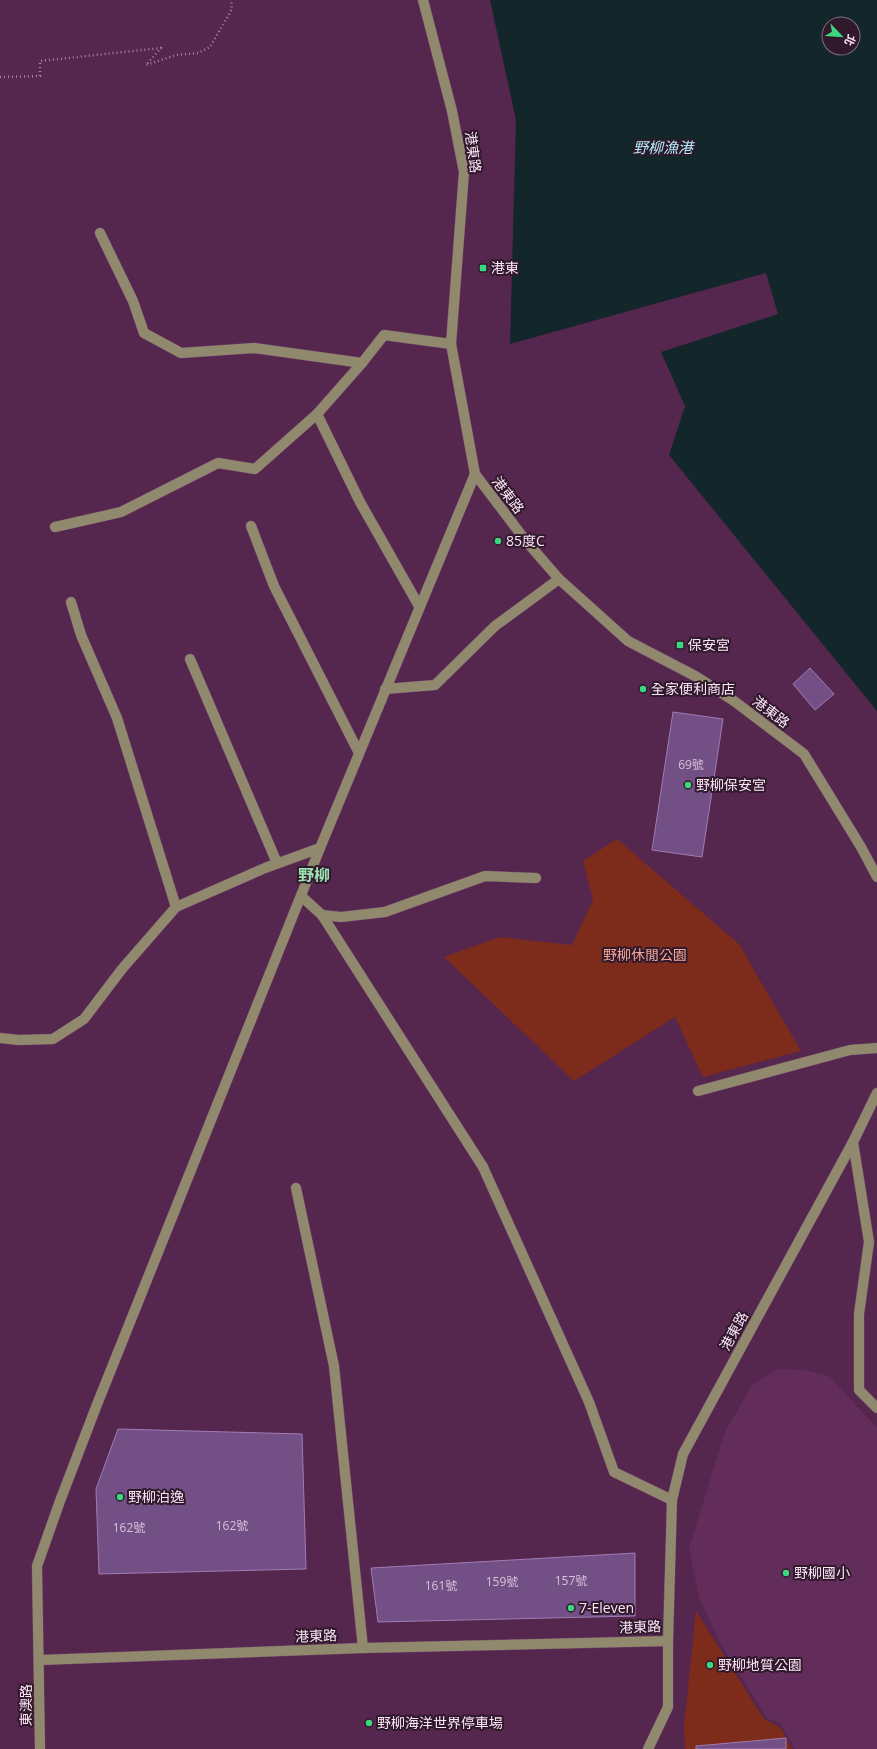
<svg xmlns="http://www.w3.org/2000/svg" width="877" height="1749" viewBox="0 0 877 1749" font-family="'Open Sans','Noto Sans TC',sans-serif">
<rect width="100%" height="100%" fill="#55264e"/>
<path fill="#622d5a" d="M777,1369l28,1 24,6 48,52v321h-82l-14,-25 -14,-6 -46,-73 -22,-47 -10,-50 36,-116 27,-47z"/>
<g fill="#7d2b1a">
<path d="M617,839l122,105 62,107 -98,26 -28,-60 -101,64 -130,-124 56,-20 72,8 21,-45 -10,-39z"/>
<path d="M696,1611l68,108 17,9 11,21h-107l-1,-23z"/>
</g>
<path fill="#13262a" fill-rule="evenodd" d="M490,0h387v711l-208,-256 16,-49 -24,-54 117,-38 -12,-41 -256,71 6,-224zM829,24h24v24h-24z"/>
<g fill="#725085" stroke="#a07cb4">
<path d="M810,668l24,26 -19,16 -22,-26z"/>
<path d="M673,712l50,7 -21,138 -50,-7z"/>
<path d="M118,1429l184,5 4,135 -207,5 -3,-85z"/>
<path d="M635,1553v63l-257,6 -7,-54z"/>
<path d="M786,1738v11h-90v-3z"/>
</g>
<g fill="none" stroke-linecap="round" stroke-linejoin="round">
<defs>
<g id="minor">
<path d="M423,0l29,111 12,61 -13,172 24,130 51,67 33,38 69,62 69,36 37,24 70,53 57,93 16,30"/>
<path d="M100,233l33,68 11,32 37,20 73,-5 108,15"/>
<path d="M317,414l43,88 59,104"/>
<path d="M251,526l23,60 85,167"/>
<path d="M55,527l66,-15 97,-49 37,6 62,-55 45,-51 22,-28 67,9"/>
<path d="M71,602l10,33 36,83 59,189"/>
<path d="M190,659l87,204"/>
<path d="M385,689l50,-4 60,-59 64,-47"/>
<path d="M301,896l21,19 161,252 106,235 25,70 58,28"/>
<path d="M322,915l19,2 44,-5 100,-36 51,2"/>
<path d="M0,1038l19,2 34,-1 31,-20 38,-50 54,-62 89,-39 55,-20"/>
<path d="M698,1091l152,-41 27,-2"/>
<path d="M853,1142l16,100 -10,72v76l18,18"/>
<path d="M296,1188l38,178 29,282"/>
<path d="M40,1660l323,-12 305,-7 4,-141 11,-46 170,-312 24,-49"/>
<path d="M40,1749l-3,-183 23,-65 36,-94 224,-559 155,-374"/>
<path d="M648,1749l20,-42v-66"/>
</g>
</defs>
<use href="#minor" stroke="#704569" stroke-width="11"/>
<path stroke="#a783a0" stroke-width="2.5" stroke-dasharray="1 3" stroke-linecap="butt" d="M0,77l40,-1v-15l121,-13 -15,17 30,-10 22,-2 12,-6 22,-38 -1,-9"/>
<use href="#minor" stroke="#91896d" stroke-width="10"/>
</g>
<g fill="#3bd77e" stroke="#2f192b" stroke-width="1.5">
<rect x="479" y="264" width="8" height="8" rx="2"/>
<circle cx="498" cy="541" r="4"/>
<rect x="676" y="641" width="8" height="8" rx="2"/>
<circle cx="643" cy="689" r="4"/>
<circle cx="688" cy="785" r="4"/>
<circle cx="120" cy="1497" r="4"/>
<circle cx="786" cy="1573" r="4"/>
<circle cx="571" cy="1608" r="4"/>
<circle cx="710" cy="1665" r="4"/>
<circle cx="369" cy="1723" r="4"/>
</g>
<g text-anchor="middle" stroke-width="4" stroke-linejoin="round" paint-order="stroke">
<g font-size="12" fill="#dac0da">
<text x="691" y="769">69號</text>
<text x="232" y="1530">162號</text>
<text x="129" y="1532">162號</text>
<text x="571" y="1585">157號</text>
<text x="502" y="1586">159號</text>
<text x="441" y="1590">161號</text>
</g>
<g font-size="14" fill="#fde5f7" stroke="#2f192b">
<text transform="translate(473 152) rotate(82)" y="5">港東路</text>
<text transform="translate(508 495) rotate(53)" y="5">港東路</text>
<text transform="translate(771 712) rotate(37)" y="5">港東路</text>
<text transform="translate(734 1331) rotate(-61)" y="5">港東路</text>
<text transform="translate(640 1627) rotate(-2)" y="5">港東路</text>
<text transform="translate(316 1636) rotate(-2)" y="5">港東路</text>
<text transform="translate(26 1705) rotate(-90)" y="5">東澳路</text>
</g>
<g font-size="14" fill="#fde5f7" stroke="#2f192b" text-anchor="start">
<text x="491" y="273">港東</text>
<text x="506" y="546">85度C</text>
<text x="688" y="650">保安宮</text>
<text x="651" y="694">全家便利商店</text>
<text x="696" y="790">野柳保安宮</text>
<text x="128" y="1502">野柳泊逸</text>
<text x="794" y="1578">野柳國小</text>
<text x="579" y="1613">7-Eleven</text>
<text x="718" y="1670">野柳地質公園</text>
<text x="377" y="1728">野柳海洋世界停車場</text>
</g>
<g font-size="14" fill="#f6a998" stroke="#2f192b">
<text x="645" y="960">野柳休閒公園</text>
</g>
<g font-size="15" font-style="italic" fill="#b0ecf9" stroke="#2f192b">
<text x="663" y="153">野柳漁港</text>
</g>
<g font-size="16" font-weight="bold" fill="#9ee5b3" stroke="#2f192b">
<text x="314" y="881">野柳</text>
</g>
</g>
<g transform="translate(841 36) rotate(115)"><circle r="19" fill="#2f192b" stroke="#816b7d"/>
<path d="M0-3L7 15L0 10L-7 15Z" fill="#3bd77e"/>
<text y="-6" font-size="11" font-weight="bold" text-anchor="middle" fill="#fde5f7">北</text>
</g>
</svg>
